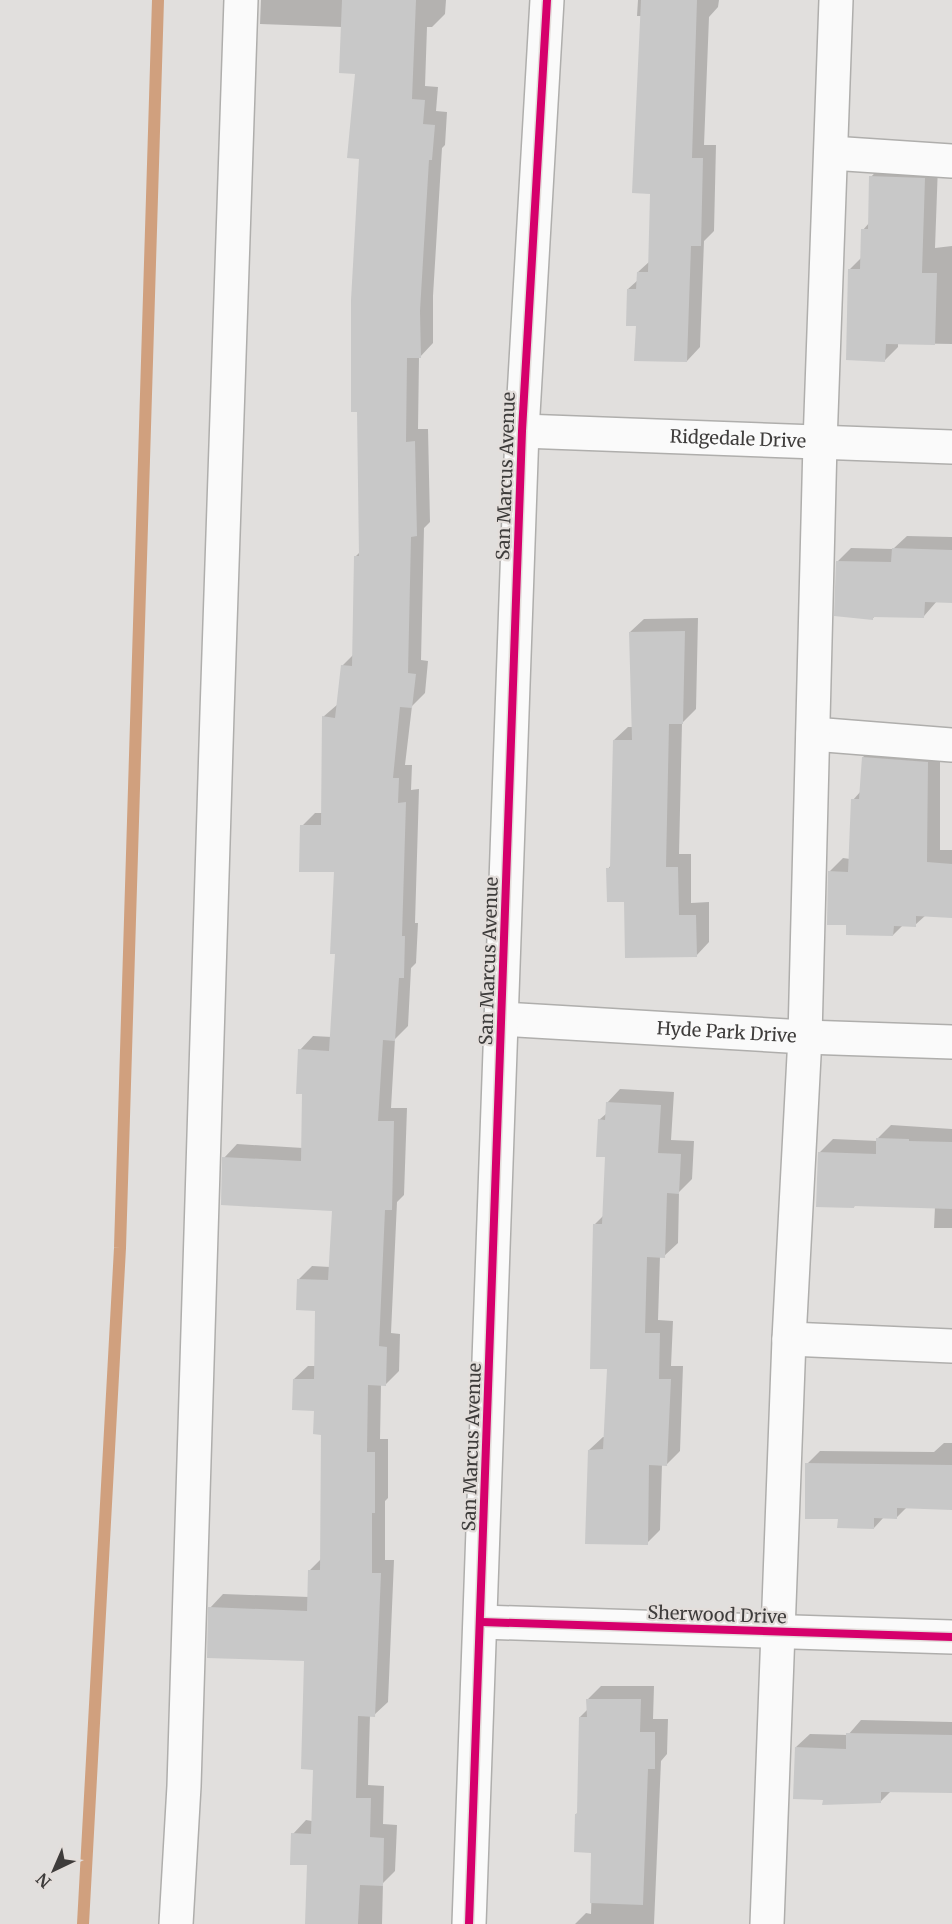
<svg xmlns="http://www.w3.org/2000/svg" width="952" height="1924" viewBox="0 0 952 1924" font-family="Merriweather,serif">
<rect width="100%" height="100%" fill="#e1dfdd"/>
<g fill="#0003">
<path d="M261,0h185l-1,14 -13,13h-5l-2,59 13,1 -2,24 11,1 -2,33 -3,3 -9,148v47l-14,15 -1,71h10l2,93 -6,6 -3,132 7,1 -3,32 -13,13 -7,59h7l-1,25 8,-1 -4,134h3l-2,40 -5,5 -3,58 -13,13 -4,69h16l-3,87 -7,7 -6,131 9,1 -1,37 -13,13h-5l-1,55h8v59l-3,3v59h9l-6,142 -14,13h-4l-2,70 16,1 -1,38 14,1 -2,46 -12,12 -1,41h-76l3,-60 -16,-30 13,-14 6,1 2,-53 -8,-108 -96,-52 13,-14 86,3 1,-27 11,-11 1,-126 -7,-23 -21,-31 14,-13h8l1,-57 -18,-30 13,-13 18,1 3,-57 -109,-52 13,-14 66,4 1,-55 -4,-43 13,-14 19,1 4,-85v-82l-34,-44 13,-13h8v-96l15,-13 4,-38 12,-12 2,-98 4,-4 1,-394 -4,-85 -15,-46 -82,-3z"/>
<path d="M638,0h81l-1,7 -9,10 -5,128h12l-2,86 -10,10 -4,106 -13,14 -50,-37 -9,-35 10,-9v-8l12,-11 2,-69 -10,-176h-5z"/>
<path d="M884,163l54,2 -3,83 17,-2v98l-54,-1v4l-13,13 -35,-91 12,-12 1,-27 6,-7 2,-46z"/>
<path d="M907,536l45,1v65l-15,-1 -13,15 -48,-1 -3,3 -36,-56 14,-14 42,1z"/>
<path d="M698,618l-2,91 -14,14 -3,131h12v49l18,-1v40l-13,14 -70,-56 -18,-31 3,-4 3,-125 14,-13h5l-3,-95 14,-13z"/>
<path d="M876,744l64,5v101h12v66l-26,-1 -11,10h-12l-10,10 -45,-11 -19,-52 14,-14 7,1 3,-59 8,-9 2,-34z"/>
<path d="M620,1089l54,3 -3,48 23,1 -2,38 -13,13 -1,51 -14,13h-4l-2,64 15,1 -2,45h12l-3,85 -13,13h-5l-2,66 -13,13 -58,-93 14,-13h2l3,-69 -14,-143 10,-10 3,-59 -8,-36 8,-7v-10z"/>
<path d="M891,1125l61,4v99h-18l1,-21 -79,-3 -2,3 -35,-54 14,-14 45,2v-3z"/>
<path d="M944,1443h8v66l-45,-2 -11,11 -12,-1 -10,11 -35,-10 -32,-54 13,-13 114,1z"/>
<path d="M601,1686h53l-1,33h15l-1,35 -6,7 -7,163h-79l11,-11 5,1 2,-62 -17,-38 3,-2 1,-95 8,-8v-10z"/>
<path d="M861,1720l91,2v70l-61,-1 -11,11 -56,-3 -28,-52 14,-13 38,1z"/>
</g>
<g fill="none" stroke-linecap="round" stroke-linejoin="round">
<path stroke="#d0a07e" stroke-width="12" d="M83,1924l37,-676 38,-1248"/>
</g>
<g fill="#c8c8c8">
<path d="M342,0h74l-4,99 13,1 -2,24 12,1 -3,35h-3l-9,151 1,47h-14l-1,84 9,-1 2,95 -6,1 -3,136 8,1 -4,34 -12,-1 -7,71h6l-1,25 8,-1 -4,134h3l-1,42h-5l-4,63 -12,-1 -5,81h16l-2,89h-7l-6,136 8,1 -1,39 -18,-1 -1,67h8v61h-3v60h9l-6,144 -17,-1 -2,82h15l-1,39 14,1 -1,48 -23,-1 -2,39h-53l2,-59h-17l1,-32 20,1 2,-64 -12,-1 3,-108 -97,-3 1,-51 99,4 1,-41h12l1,-135 -8,-1 1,-23 -22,-1 1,-31h21l1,-68 -19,-1 1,-31 31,1 4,-69 -111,-6 1,-48 79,4 1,-67h-6l2,-45 31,2 6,-97h-5l4,-82h-35l1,-47h21l1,-109 13,2 6,-53 11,1 2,-110h5l-2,-144h-6v-112l8,-141 -12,-1 8,-84 -16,-1z"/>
<path d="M641,0h56l-5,158h11l-2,88h-10l-4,116 -53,-1 2,-35h-10l1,-37h9l1,-17h11l2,-78 -18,-1z"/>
<path d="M869,176l56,2 -3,95h15l-2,72 -49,-1 -1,18 -39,-2 2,-91h12l1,-40h7z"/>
<path d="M892,548l60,2v53l-27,-1 -1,16 -51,-1v3l-39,-4 2,-55 55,1z"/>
<path d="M685,631l-2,93h-14l-3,143h12l1,48h17l1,42 -72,1 -1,-56h-17l-1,-34h4l3,-128h19l-3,-108z"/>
<path d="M862,757l66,5 -1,100 25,2v54l-36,-2v11l-22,-1 -1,10 -47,-1v-10h-19l1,-54 20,1 3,-73h8z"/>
<path d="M606,1102l55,3 -3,48 23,1 -2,40 -12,-1 -2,65 -18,-1 -2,76h15l-1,46h12l-4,87 -18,-1 -1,80 -63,-1 3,-94 15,-1 4,-80h-17l3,-145h9l3,-67h-9l2,-38 7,1z"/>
<path d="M876,1138l33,1v2l43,1v67l-98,-3v2l-38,-1 2,-55 58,2z"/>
<path d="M805,1463l147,2v45l-55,-2v11l-23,-1v11l-37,-1 1,-9h-33z"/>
<path d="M586,1699h55l-1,33h15v37h-7l-5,136 -53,-2 1,-50 -17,-1 1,-38h2l2,-97h8z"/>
<path d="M846,1733l106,2v58l-71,-1v11l-59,2 1,-5 -30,-1 2,-52 51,2z"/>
</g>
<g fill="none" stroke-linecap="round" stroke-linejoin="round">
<defs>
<g id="minor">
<path d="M831,153l121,8"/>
<path id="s1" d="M522,431l430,16"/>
<path d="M813,734l139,11"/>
<path id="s2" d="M502,1019l303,18 147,5"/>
<path d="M789,1339l163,7"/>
<path d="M481,1622l471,15"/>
<path d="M176,1924l8,-138 33,-1073 24,-713"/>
<path d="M469,1924l53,-1493 25,-431"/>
<path d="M767,1924l22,-585 16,-302 15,-594 16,-443"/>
</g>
</defs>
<use href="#minor" stroke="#afaeac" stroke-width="36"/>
<use href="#minor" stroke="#fafafa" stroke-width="33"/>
<defs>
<g id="cycleway">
<path d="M481,1622l471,15"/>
<path d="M469,1924l53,-1493 25,-431"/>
</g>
</defs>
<use href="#cycleway" stroke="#e3dedb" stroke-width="11"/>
<use href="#cycleway" stroke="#d6006c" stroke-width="8"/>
</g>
<g text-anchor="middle" stroke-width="4.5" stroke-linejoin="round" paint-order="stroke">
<g font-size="18" fill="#3e3c3b" stroke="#e3dedb">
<text dy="6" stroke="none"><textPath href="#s1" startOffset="216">Ridgedale Drive</textPath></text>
<text transform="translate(506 476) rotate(-88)" y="6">San Marcus Avenue</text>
<text transform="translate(489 961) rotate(-88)" y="6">San Marcus Avenue</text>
<text dy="6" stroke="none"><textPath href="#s2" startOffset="225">Hyde Park Drive</textPath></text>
<text transform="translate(472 1447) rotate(-88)" y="6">San Marcus Avenue</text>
<text transform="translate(717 1615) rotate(2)" y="6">Sherwood Drive</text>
</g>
</g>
<g transform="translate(54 1870) rotate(224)" stroke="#e3dedb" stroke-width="4.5" paint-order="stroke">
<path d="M0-4.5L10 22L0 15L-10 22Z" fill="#3e3c3b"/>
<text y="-9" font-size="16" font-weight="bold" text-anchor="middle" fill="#3e3c3b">N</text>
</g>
</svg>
